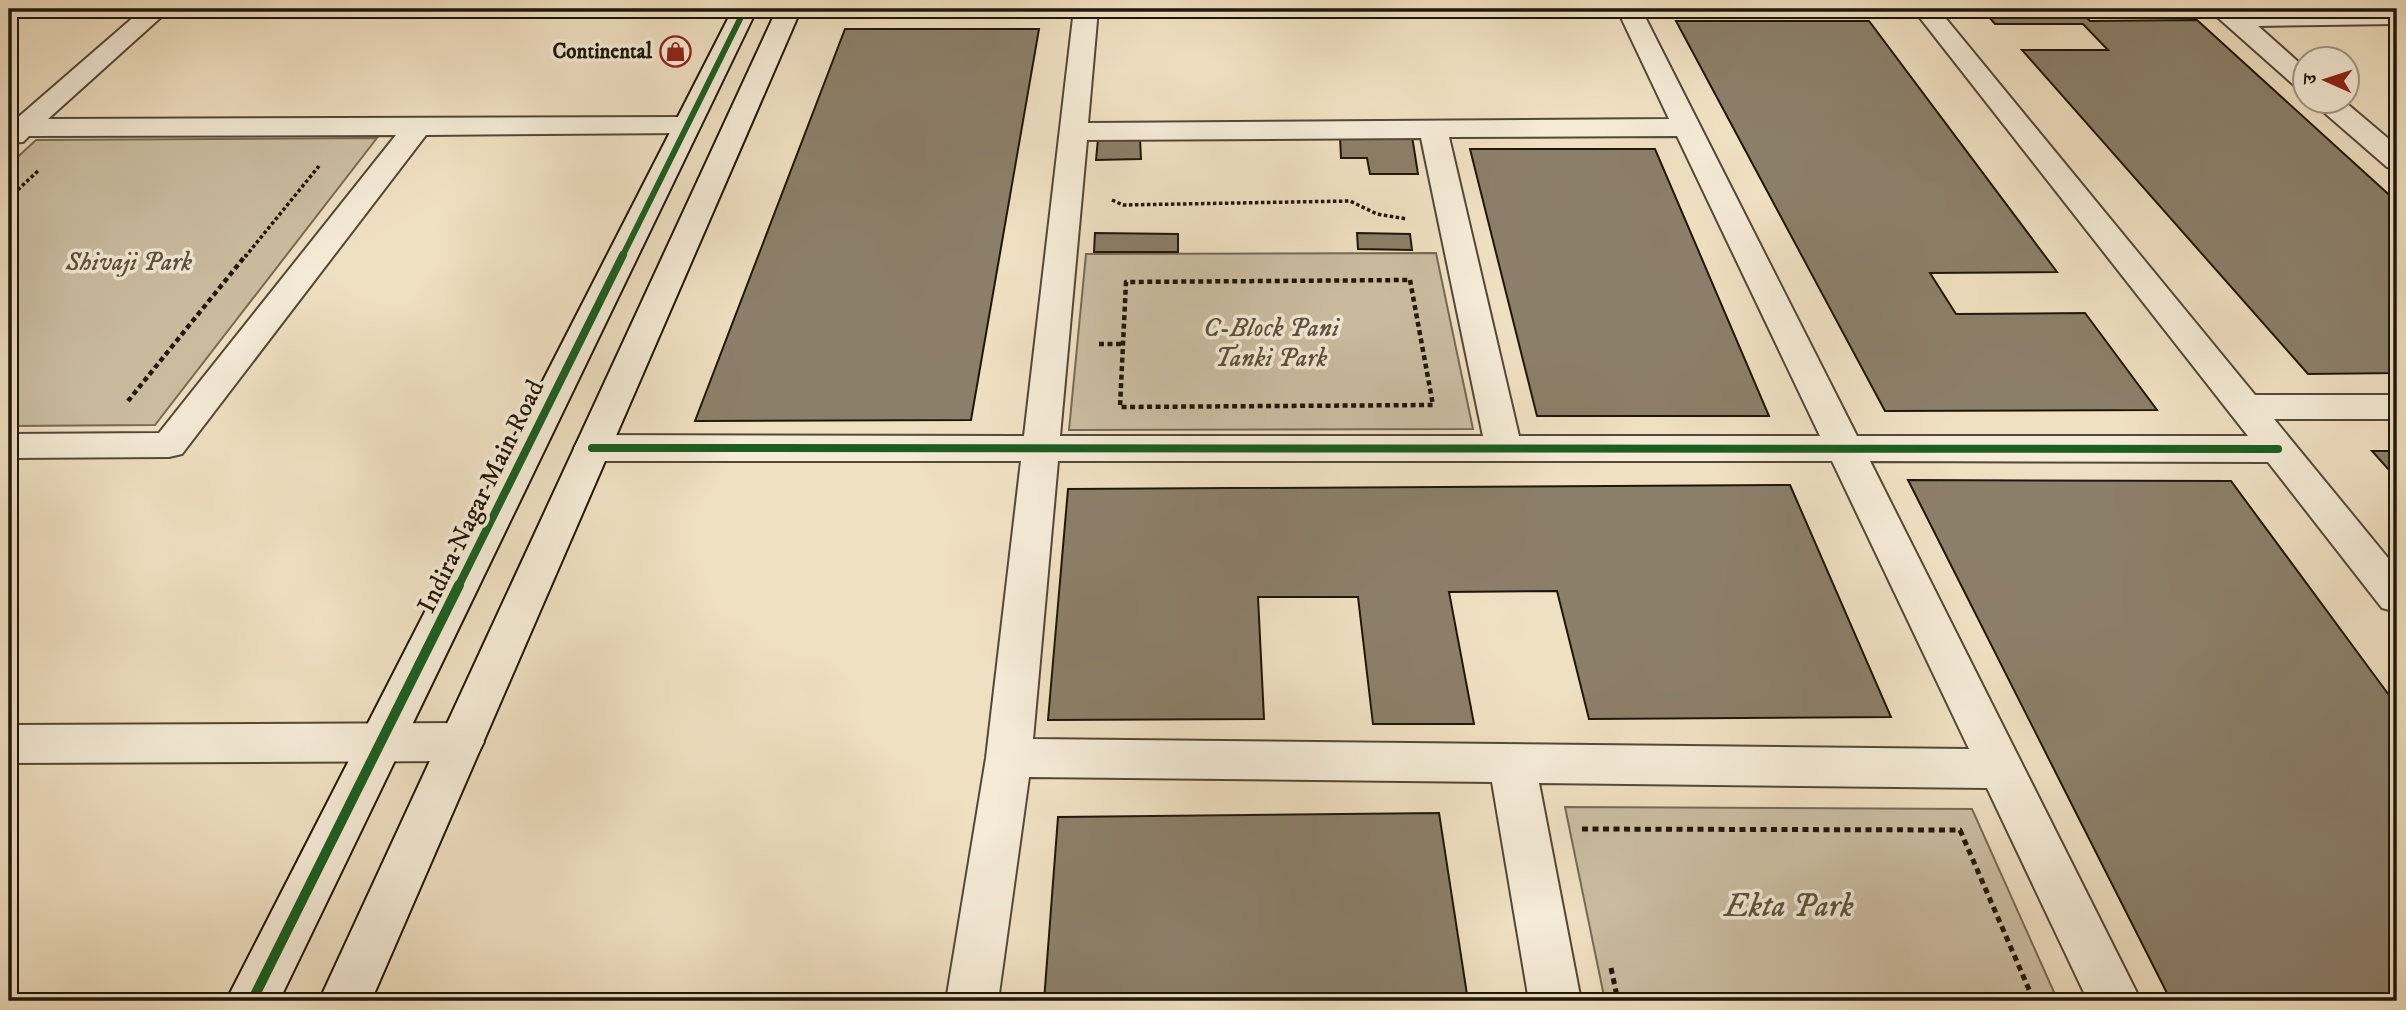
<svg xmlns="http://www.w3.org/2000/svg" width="2406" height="1010" viewBox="0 0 2406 1010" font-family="'IM FELL DW Pica','Noto Serif Devanagari',serif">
<rect width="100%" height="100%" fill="#f0e0c2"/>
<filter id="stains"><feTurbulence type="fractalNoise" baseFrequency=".00286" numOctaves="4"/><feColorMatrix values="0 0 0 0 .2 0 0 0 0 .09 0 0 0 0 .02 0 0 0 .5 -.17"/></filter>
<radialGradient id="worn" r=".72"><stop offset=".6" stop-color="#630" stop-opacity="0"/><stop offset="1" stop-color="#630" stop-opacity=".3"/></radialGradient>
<g fill="#ccbea3" stroke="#766a56" stroke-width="2">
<path d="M377,138l-222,287 -146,1v-261l27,-25z"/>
<path d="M1436,253l37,176 -404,1 17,-176z"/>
<path d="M1565,807l407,2 86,192h-453z"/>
</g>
<g fill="#8c7f6a" stroke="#1f160a" stroke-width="2">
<path d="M1982,9h96l12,12 107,-1 200,182v171l-89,1 -286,-324h86l-25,-26h-88z"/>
<path d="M1676,21h193l188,251 -127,1 26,41 129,-1 72,97 -272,1z"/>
<path d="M845,29h194l-68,391 -276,1z"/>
<path d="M1412,136l6,38h-48l-3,-16h-26l-1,-21z"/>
<path d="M1098,139h42l1,20 -45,1z"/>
<path d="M1470,149h185l114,267h-232z"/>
<path d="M1095,233l83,1v18h-84z"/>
<path d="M1357,233l53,1 2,16 -54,-1z"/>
<path d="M2372,451h25v28z"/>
<path d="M1908,480l323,1 166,225v295h-226z"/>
<path d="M1790,485l101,232 -302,2 -32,-128 -108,1 25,132h-101l-15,-127h-100l6,122 -216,1 20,-231z"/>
<path d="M1439,813l29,188h-424l14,-184z"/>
</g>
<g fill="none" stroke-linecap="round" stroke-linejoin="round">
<defs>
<g id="street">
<path d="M143,9h27l-122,110 639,-2 10,2 4,6 -4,6 -10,2 -261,2 -244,319 -13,3 -160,1v-24l150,-1 237,-298 -367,1 -6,6 -14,1v-23h6z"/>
<path d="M1074,9h24l-10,114 581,-4 -52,-110h24l216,427h391l-335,-427h25l317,386h142v24h-123l123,150v43l-15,-4 -114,-146 -398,-1 271,540h-53l-101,-213 -448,-5 42,218h-52l-37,-219 -463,-5 -31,224h-52l40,-243 35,-297h-429l-13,-4 -5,-9 5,-9 13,-4 432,1zM1677,136l143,300h-301l-70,-299zM1421,138l62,298h-423l27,-296zM1058,461h774l137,288 -936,-10z"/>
<path d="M2212,9h25l4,2 156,-2v15l-139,2 46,41v21l-9,-2 -80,-71z"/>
<path d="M2316,102h29l52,44v24l-10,-3 -68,-59z"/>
<path d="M461,723l16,6 7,13 -7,13 -16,6 -452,2v-38z"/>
</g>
<g id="secondary">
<path d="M733,9h24l-478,992h-53z"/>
<path d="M777,9h24l-430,992h-52z"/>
</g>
</defs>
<use href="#street" stroke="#534838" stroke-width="4"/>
<use href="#secondary" stroke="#1f160a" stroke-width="4"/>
<g stroke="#1f160a" stroke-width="3.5" stroke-dasharray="3.5 2.5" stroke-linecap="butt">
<path d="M9,198l30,-28"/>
<path d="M1112,200l11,5 227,-4 27,13 30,5"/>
<path d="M245,257l74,-91"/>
</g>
<g stroke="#1f160a" stroke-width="4.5" stroke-dasharray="5 3.5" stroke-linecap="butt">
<path d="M1410,280l23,125 -313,2 6,-125z"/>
<path d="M1099,344h24"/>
<path d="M128,401l118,-146"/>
</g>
<g stroke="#1f160a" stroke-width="5" stroke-dasharray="6 4.5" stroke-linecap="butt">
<path d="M1582,829l378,1 74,171"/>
<path d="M1611,968l7,33"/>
</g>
<use href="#street" fill="#f5ebd7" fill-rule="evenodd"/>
<use href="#secondary" fill="#f5ebd7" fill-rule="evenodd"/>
<defs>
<path id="cycleway-far2" d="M622,257l123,-248"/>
<g id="cycleway-far1">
<path d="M592,448l1686,1"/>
<path d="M458,587l165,-332"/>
</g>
<path id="cycleway" d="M252,1001l207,-416"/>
</defs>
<use href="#cycleway-far2" stroke="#f5ebd7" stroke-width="10"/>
<use href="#cycleway-far1" stroke="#f5ebd7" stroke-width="12"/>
<use href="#cycleway" stroke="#f5ebd7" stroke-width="15"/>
<use href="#cycleway-far2" stroke="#1b5e20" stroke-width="6"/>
<use href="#cycleway-far1" stroke="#1b5e20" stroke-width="8"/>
<use href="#cycleway" stroke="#1b5e20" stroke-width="10"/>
</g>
<defs>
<symbol id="shop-ring" viewBox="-11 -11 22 22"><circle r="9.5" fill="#f5ebd7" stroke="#8f2418" stroke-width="1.5"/><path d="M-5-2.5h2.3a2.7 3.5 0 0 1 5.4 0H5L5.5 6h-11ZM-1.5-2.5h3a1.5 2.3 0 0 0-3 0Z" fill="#8f2418"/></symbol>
</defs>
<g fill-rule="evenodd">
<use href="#shop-ring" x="658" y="34" width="35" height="35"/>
</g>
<g text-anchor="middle" stroke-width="7" stroke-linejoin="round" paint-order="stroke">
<g font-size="21" font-weight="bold" fill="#1f160a" stroke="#f5ebd7" text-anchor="end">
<text x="652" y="58">Continental</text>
</g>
<g font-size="26" font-style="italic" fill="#5c5140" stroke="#f5ebd7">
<text x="129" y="270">Shivaji Park</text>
<text x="1271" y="336">C-Block Pani<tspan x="1271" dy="30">Tanki Park</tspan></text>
</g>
<g font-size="26" fill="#1f160a" stroke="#f5ebd7">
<text transform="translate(480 496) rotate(-64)" y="9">Indira Nagar Main Road</text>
</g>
<g font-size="32" font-style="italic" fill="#5c5140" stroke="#f5ebd7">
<text x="1789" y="916">Ekta Park</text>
</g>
</g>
<rect width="2406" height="1010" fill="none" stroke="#f0e0c2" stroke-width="35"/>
<rect x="10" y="10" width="2385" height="989" fill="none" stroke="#1f160a" stroke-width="3.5"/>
<rect x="18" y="18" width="2371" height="975" fill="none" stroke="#1f160a" stroke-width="2"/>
<g transform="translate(2326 80) rotate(273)"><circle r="33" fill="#f5ebd7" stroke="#9f9685" stroke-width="2"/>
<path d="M0-5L12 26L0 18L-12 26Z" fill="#8f2418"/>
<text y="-10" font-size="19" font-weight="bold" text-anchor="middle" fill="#1f160a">उ</text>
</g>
<rect width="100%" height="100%" filter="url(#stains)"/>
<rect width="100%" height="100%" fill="url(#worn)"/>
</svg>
